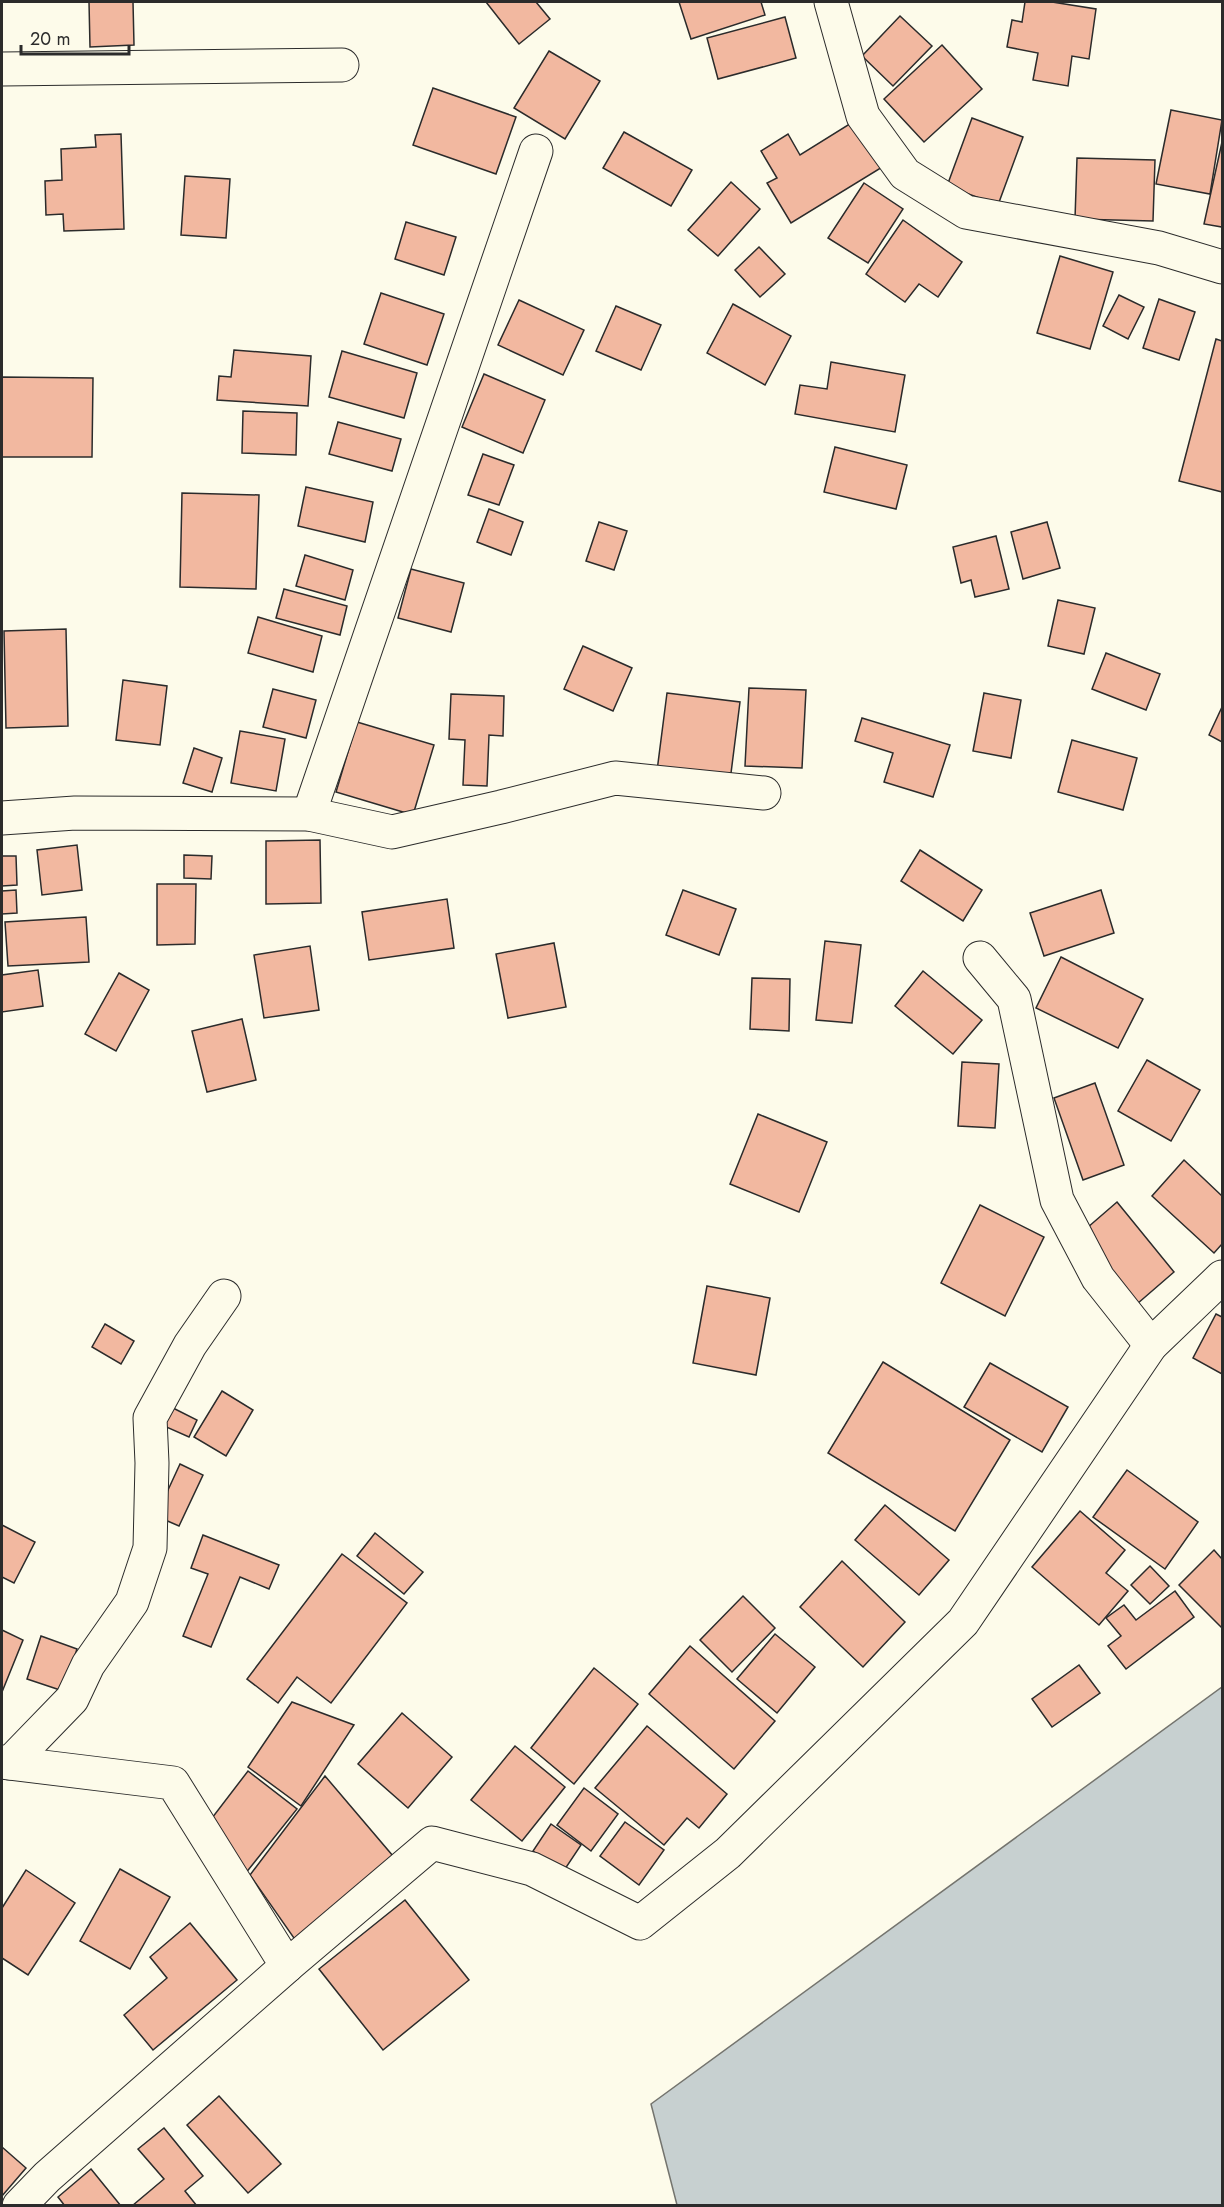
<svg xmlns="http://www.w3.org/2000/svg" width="1224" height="2207" viewBox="0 0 1224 2207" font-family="Jost,sans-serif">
<rect width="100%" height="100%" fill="#fdfbea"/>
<path fill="#c7d0d0" stroke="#74746e" stroke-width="1.5" d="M1222,1687v518h-545l-26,-101z"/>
<g fill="#f2b8a0" stroke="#2b2b2b" stroke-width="1.5">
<path d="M89,2h44l1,43 -44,2z"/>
<path d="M486,2h50l14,17 -31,25z"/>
<path d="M679,2h82l4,13 -74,24z"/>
<path d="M1025,2h27l44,7 -7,50 -17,-3 -4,30 -35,-6 5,-27 -31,-6 5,-27 10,2z"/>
<path d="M900,16l32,30 -39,40 -31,-30z"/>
<path d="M785,17l11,41 -78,21 -11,-41z"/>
<path d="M942,45l40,44 -58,53 -40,-43z"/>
<path d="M549,51l51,30 -35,58 -51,-31z"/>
<path d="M433,88l83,29 -20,57 -83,-29z"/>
<path d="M1171,110l51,10 -12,74 -54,-10z"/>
<path d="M972,118l51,19 -25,68 -51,-19z"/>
<path d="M856,120l28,46 -93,57 -24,-40 10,-5 -16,-27 27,-17 12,21z"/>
<path d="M624,132l68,38 -21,36 -68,-38z"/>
<path d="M121,134l3,95 -60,2 -1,-17 -17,1 -1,-34 17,-1 -1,-31 35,-2 -1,-12z"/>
<path d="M1222,142v85l-18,-3z"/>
<path d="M1077,158l78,2 -2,61 -78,-2z"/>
<path d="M185,176l45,3 -4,59 -45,-3z"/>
<path d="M731,182l29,27 -42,47 -30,-26z"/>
<path d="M864,183l39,26 -35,54 -40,-25z"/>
<path d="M903,220l59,42 -24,35 -19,-13 -14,18 -39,-28z"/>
<path d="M406,222l50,15 -12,38 -49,-16z"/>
<path d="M759,247l26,27 -25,23 -25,-27z"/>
<path d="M1060,256l53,16 -23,77 -53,-16z"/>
<path d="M381,293l63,21 -17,51 -63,-21z"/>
<path d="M1119,295l25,12 -16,32 -25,-13z"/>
<path d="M1159,299l36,13 -16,48 -36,-12z"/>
<path d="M519,300l65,30 -21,45 -65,-30z"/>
<path d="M733,304l58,32 -26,49 -58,-32z"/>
<path d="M616,306l45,19 -20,45 -45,-19z"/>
<path d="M1216,339l6,2v151l-43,-11z"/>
<path d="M234,350l77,6 -3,50 -91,-6 2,-24 12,1z"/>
<path d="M342,351l75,22 -13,45 -75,-21z"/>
<path d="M831,362l74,13 -10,57 -100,-18 5,-29 27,4z"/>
<path d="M484,374l61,26 -22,53 -61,-26z"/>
<path d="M2,377l91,1 -1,79h-90z"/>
<path d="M243,411l54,2 -1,42 -54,-2z"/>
<path d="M338,422l63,17 -9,32 -63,-17z"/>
<path d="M835,447l72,18 -11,44 -72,-17z"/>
<path d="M483,454l31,11 -15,40 -31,-10z"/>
<path d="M306,487l67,15 -8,40 -67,-16z"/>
<path d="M182,493l77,2 -3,94 -76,-2z"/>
<path d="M489,509l34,13 -12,33 -34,-13z"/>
<path d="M599,522l28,9 -13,39 -28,-9z"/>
<path d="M1047,522l13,46 -37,11 -12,-47z"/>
<path d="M996,536l13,53 -34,8 -4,-17 -10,3 -8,-36z"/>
<path d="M305,555l48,15 -8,30 -49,-14z"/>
<path d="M411,569l53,14 -13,49 -53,-14z"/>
<path d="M284,589l63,17 -7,29 -64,-17z"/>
<path d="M1058,600l37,8 -11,46 -36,-8z"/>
<path d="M258,617l64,19 -9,36 -65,-19z"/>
<path d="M66,629l2,97 -62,2 -2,-97z"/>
<path d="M583,646l49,22 -19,43 -49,-22z"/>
<path d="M1106,653l54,21 -14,36 -54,-21z"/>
<path d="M123,680l44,6 -7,59 -44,-5z"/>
<path d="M749,688l57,2 -4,78 -57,-2z"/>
<path d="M273,689l43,11 -10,38 -43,-11z"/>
<path d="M667,693l73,9 -10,79 -73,-10z"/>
<path d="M984,693l37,7 -10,58 -38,-7z"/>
<path d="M451,694l53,2 -1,40 -14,-1 -2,51 -24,-1 2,-45 -16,-1z"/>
<path d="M1222,707v35l-13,-7z"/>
<path d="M862,718l88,27 -17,52 -49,-15 9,-29 -38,-12z"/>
<path d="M357,722l77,23 -21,70 -77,-23z"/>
<path d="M240,731l45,8 -9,52 -45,-8z"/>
<path d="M1072,740l65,18 -14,52 -65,-18z"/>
<path d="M194,748l28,10 -10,34 -29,-9z"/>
<path d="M320,840l1,63 -55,1v-63z"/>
<path d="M77,845l5,45 -40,5 -5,-45z"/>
<path d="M920,850l62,40 -19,31 -62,-40z"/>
<path d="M184,855l28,1 -1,23 -27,-1z"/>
<path d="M2,856h14l1,29 -15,1z"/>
<path d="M157,884h39l-1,60 -38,1z"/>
<path d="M16,890l1,23 -15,1v-23z"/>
<path d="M683,890l53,19 -17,46 -53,-20z"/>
<path d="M1101,890l13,43 -70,23 -14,-43z"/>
<path d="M447,899l7,49 -85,12 -7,-48z"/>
<path d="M86,917l3,45 -81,4 -3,-44z"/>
<path d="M825,941l36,4 -9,78 -36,-3z"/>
<path d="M554,943l12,64 -58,11 -12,-64z"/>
<path d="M310,946l9,64 -55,8 -10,-63z"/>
<path d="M1061,957l82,42 -25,49 -82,-40z"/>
<path d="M38,970l5,36 -41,6v-37z"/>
<path d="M923,971l59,49 -29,34 -58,-48z"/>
<path d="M119,973l30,17 -33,61 -31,-17z"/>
<path d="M752,978l38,1 -1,52 -39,-2z"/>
<path d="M242,1019l14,61 -49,12 -15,-61z"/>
<path d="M1147,1060l53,30 -29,51 -53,-30z"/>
<path d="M962,1062l37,2 -4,64 -37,-2z"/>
<path d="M1095,1083l29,82 -41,15 -29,-82z"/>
<path d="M758,1114l69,28 -28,70 -69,-28z"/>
<path d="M1184,1160l38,36v48l-8,9 -62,-57z"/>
<path d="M1117,1202l57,70 -37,32 -57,-70z"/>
<path d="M980,1205l64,32 -39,79 -64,-33z"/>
<path d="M707,1286l63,12 -14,77 -63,-12z"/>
<path d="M1216,1314l6,3v57l-29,-16z"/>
<path d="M105,1324l29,17 -13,23 -29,-17z"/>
<path d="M883,1362l127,78 -55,91 -127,-78z"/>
<path d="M990,1363l78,44 -26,45 -78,-45z"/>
<path d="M222,1391l31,19 -27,46 -32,-19z"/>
<path d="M173,1408l24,12 -8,17 -25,-11z"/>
<path d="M180,1464l23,11 -24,51 -23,-10z"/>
<path d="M1127,1470l71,52 -33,47 -72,-52z"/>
<path d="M885,1505l64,55 -30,35 -64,-55z"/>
<path d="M1080,1511l45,39 -19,23 22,18 -29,34 -67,-58z"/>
<path d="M2,1525l33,17 -21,41 -12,-6z"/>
<path d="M375,1533l48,39 -19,22 -47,-38z"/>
<path d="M203,1535l76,30 -10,24 -29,-12 -29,70 -28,-11 25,-62 -17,-6z"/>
<path d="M1214,1550l8,9v69l-43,-43z"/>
<path d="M342,1554l65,49 -76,100 -34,-26 -19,26 -31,-24z"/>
<path d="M842,1561l63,61 -42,45 -63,-60z"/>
<path d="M1150,1566l19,20 -19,18 -19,-19z"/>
<path d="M1175,1591l19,26 -68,52 -18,-23 13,-10 -15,-18 18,-13 12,15z"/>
<path d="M743,1596l32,32 -43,44 -32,-32z"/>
<path d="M2,1630l21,10 -21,52z"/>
<path d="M775,1634l40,33 -38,46 -40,-34z"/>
<path d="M41,1636l36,13 -14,42 -36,-12z"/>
<path d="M690,1646l85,75 -41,48 -85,-75z"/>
<path d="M1079,1665l21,28 -48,34 -20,-28z"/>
<path d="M594,1668l44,36 -64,80 -43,-36z"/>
<path d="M292,1702l62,23 -53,81 -53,-39z"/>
<path d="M402,1713l50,44 -44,51 -50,-44z"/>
<path d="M647,1726l80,68 -28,34 -12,-10 -23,27 -69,-57z"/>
<path d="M515,1746l50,41 -43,54 -51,-41z"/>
<path d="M248,1771l49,38 -52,65 -33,-56z"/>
<path d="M325,1776l68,80 -97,85 -46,-66z"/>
<path d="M584,1788l34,26 -27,37 -34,-26z"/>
<path d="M625,1822l39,28 -25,35 -39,-29z"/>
<path d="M551,1824l30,21 -18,27 -30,-21z"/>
<path d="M120,1869l50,28 -40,72 -50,-28z"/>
<path d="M26,1870l49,33 -47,72 -26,-17v-50z"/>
<path d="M405,1900l64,80 -86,70 -64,-81z"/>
<path d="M190,1923l47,57 -84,70 -29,-35 43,-37 -17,-21z"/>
<path d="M219,2096l62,68 -33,29 -61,-68z"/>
<path d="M164,2128l39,48 -18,15 12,15h-65l32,-27 -26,-30z"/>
<path d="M2,2147l24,21 -24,28z"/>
<path d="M91,2169l30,37h-56l-7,-9z"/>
</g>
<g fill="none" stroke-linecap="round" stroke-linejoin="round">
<defs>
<g id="minor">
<path d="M831,2l32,114 42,58 61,38 193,36 63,19"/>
<path d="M2,69l340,-4"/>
<path d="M309,814l227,-663"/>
<path d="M2,818l73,-5 234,1 83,18 109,-25 114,-29 149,15"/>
<path d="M980,958l34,41 43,201 41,78 53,67"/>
<path d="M2,1762l171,21 114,183 -240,211 -28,29"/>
<path d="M10,1763l62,-64 16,-34 44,-63 18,-54 2,-85 -2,-45 40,-73 34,-49"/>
<path d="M287,1966l145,-123 100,26 108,54 88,-70 235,-231 188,-277 71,-68"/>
</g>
</defs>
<use href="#minor" stroke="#2b2b2b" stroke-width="35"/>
<use href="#minor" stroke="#fdfbea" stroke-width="33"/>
</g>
<rect width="1224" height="2207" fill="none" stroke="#2b2b2b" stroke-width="6"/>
<path d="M21 45v9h108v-9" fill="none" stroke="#2b2b2b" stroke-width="3"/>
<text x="30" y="45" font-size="18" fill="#2b2b2b" stroke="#fdfbea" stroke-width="4.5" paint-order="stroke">20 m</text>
</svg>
